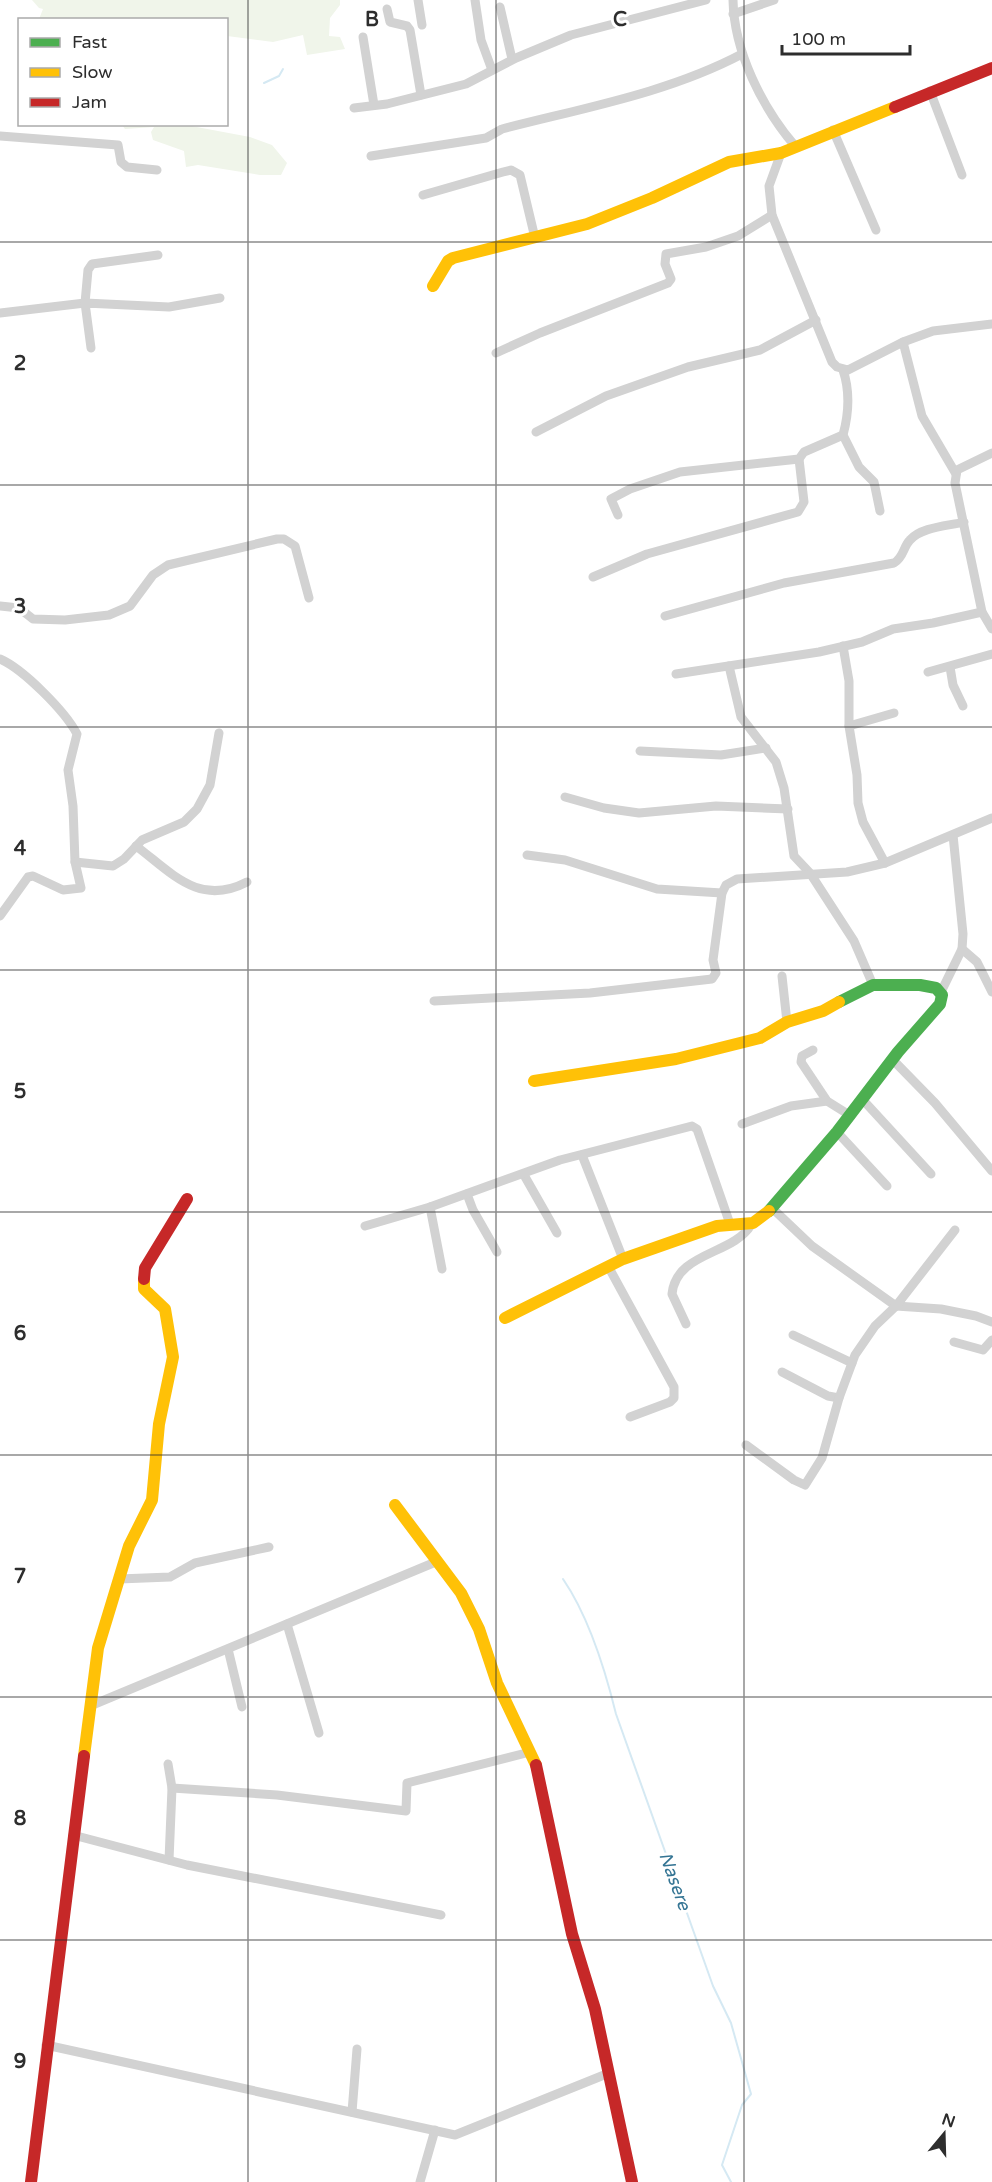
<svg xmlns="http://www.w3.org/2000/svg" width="992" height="2182" viewBox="0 0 992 2182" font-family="'Varela Round',sans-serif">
<rect width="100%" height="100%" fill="#fff"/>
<g fill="#f0f5ea">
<path d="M32,0h308v5l-10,13 -1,18 11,1 5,12 -38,6 -4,-20 -30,7 -46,-6 -1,-16 -187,-1 4,-10 -4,-1z"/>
<path d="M122,125h64l64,12 22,8 15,18 -6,12h-21l-62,-10 -12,2 -2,-16 -31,-11 -2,-8 3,-5 -29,2z"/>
</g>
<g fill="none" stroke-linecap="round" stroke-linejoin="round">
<g stroke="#d5e9f3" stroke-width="2">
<path d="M264,83l15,-7 4,-7"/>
<path d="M563,1579c26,38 42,90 53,135l97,272 18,37 20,71 -9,11 -20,60 9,17"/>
</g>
<g stroke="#d2d2d2" stroke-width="9">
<path d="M418,0l4,25"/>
<path d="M475,0l6,40 11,30"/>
<path d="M733,0c1,52 29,107 62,146"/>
<path d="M500,7l12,52"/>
<path d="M387,9l3,13 17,4 3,4 11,65"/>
<path d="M733,14l41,-14"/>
<path d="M363,37l11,68"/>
<path d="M930,91l32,84"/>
<path d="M354,108l33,-4 79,-20 50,-26 55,-23 135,-35"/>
<path d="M833,130l43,100"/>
<path d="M0,136l118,9 3,17 6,5 30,3"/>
<path d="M781,153l-12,33 3,29 60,147 5,5 11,3 55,-28 30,-11 59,-7"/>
<path d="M371,156l115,-18 16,-9c81,-21 166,-36 240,-75"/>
<path d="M423,195l80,-23 8,-2 9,5 15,63"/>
<path d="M0,313l85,-10 3,-33 4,-6 66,-9"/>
<path d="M903,342l19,74 34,58"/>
<path d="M91,348l-6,-45 84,4 51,-9"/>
<path d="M496,353l44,-20 128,-50 3,-4 -6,-15 1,-10 40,-7 32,-11 34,-21"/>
<path d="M536,432l70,-36 82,-29 72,-17 56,-30"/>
<path d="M843,435l16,32 15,15 6,29"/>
<path d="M992,453l-35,17 -2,13 27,129 10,17"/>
<path d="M618,515l-7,-16 19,-10 50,-17 119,-13 5,-7 39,-17c6,-22 7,-44 0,-65"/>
<path d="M593,577l54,-23 151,-42 6,-10 -5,-43"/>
<path d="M0,606l19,2 14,11 32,1 44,-5 21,-9 23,-31 15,-10 109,-26h7l11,7 14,52"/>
<path d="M665,616l119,-33 110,-20c10,-6 9,-16 16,-23 11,-13 38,-14 54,-18"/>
<path d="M843,646l6,35v45l8,49 1,28 5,19 22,41"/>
<path d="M0,659c23,10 65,52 77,75l-9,36 5,36 2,56 6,26 -18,2 -30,-14 -5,1 -28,39"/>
<path d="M729,666l12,51 35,45 8,26 10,68 16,17 44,68 19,44"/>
<path d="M950,667l3,18 10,21"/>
<path d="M928,672l64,-18"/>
<path d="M676,674l143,-22 43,-10 31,-13 40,-6 49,-11"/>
<path d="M849,726l45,-13"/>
<path d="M640,751l81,4 45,-7"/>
<path d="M565,797l39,11 35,5 77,-7 72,3"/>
<path d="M136,846c36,27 63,61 111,36"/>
<path d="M527,855l38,5 92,29 65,4"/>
<path d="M75,862l38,4 11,-7 18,-19 42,-18 13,-13 13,-24 9,-52"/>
<path d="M962,949l15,13 15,30"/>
<path d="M782,976l5,46"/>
<path d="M941,992l21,-43 1,-15 -10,-99"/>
<path d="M434,1001l156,-8 122,-14 4,-6 -3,-13 9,-67 4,-8 11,-6 110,-7 38,-9 107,-45"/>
<path d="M813,1050l-11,6 -1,6 26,39 24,15"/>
<path d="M892,1059l43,44 57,68"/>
<path d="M863,1100l68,74"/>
<path d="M742,1124l49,-18 36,-5"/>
<path d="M837,1132l50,54"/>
<path d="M582,1155l41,104"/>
<path d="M524,1175l33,58"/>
<path d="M467,1194l6,16 24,42"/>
<path d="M430,1207l12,62"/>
<path d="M772,1208l40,38 84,60 45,3 35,7 16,6"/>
<path d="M365,1226l65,-19 130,-47 132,-34 5,3 33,95"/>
<path d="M608,1266l66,121v11l-4,4 -40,15"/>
<path d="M686,1324l-14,-30c4,-42 61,-39 79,-69"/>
<path d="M793,1335l59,28"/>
<path d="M954,1342l29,8 9,-10"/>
<path d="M782,1372l46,24 11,2"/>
<path d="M746,1445l48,35 11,5 17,-27 17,-60 16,-43 20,-29 21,-20 59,-76"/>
<path d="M119,1579l51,-2 25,-14 74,-16"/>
<path d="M287,1624l32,109"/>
<path d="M228,1649l14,58"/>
<path d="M90,1706l348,-145"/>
<path d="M168,1764l4,24 -3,72"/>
<path d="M172,1788l105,7 129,16 1,-28 123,-31"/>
<path d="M73,1835l114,30 254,50"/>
<path d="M46,2045l409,90 154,-62"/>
<path d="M352,2112l5,-63"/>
<path d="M420,2182l15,-52"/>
</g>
<path stroke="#4caf50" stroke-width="12" d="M769,1211l68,-79 61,-80 42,-48 2,-9 -6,-7 -16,-3h-47l-34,17"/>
<g stroke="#ffc107" stroke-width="12">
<path d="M433,286l15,-25 5,-3 134,-34 65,-26 77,-36 52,-9 114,-46"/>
<path d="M534,1081l142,-22 84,-21 27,-16 36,-11 16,-9"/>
<path d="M505,1318l118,-59 94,-33 36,-3 16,-12"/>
<path d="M395,1505l66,88 18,36 18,54 39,82"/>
<path d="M84,1756l14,-108 31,-102 23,-46 7,-76 14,-67 -8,-48 -21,-20v-10"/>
</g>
<g stroke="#c62828" stroke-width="12">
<path d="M895,107l97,-39"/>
<path d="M144,1279l1,-11 42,-69"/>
<path d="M536,1765l36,169 23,75 37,173"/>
<path d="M31,2182l53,-426"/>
</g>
</g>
<path fill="none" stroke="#2d2d2d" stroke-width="1.5" stroke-opacity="0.55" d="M248,0v2182M496,0v2182M744,0v2182M0,242h992M0,485h992M0,727h992M0,970h992M0,1212h992M0,1455h992M0,1697h992M0,1940h992"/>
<g text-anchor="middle" stroke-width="6" stroke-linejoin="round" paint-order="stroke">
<g font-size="18" font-style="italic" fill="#357594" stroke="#fff">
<text transform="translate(675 1881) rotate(70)" y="6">Nasere</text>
</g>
</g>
<g font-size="20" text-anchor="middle" font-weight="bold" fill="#2d2d2d" stroke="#fff" stroke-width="6" stroke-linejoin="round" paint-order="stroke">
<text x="372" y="26">B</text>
<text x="620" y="26">C</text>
<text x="20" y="370">2</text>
<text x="20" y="613">3</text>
<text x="20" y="855">4</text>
<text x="20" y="1098">5</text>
<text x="20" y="1340">6</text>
<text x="20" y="1583">7</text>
<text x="20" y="1825">8</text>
<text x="20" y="2068">9</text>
</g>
<rect x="18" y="18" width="210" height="108" fill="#ffffff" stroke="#ababab" stroke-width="1.5"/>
<rect x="30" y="38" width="30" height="9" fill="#4caf50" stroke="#ababab" stroke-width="1.5"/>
<text x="72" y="48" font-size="18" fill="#2d2d2d">Fast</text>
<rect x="30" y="68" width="30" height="9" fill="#ffc107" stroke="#ababab" stroke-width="1.5"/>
<text x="72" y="78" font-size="18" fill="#2d2d2d">Slow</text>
<rect x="30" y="98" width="30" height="9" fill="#c62828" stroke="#ababab" stroke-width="1.5"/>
<text x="72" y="108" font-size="18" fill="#2d2d2d">Jam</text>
<g transform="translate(944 2134) rotate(19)" stroke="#ffffff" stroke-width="4.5" paint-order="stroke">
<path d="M0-4.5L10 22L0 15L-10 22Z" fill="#2d2d2d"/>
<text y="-9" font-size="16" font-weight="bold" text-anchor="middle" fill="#2d2d2d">N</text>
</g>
<path d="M782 45v9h128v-9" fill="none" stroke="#2d2d2d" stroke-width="3"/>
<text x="791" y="45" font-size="18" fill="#2d2d2d" stroke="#ffffff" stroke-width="4.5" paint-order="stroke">100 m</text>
</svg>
